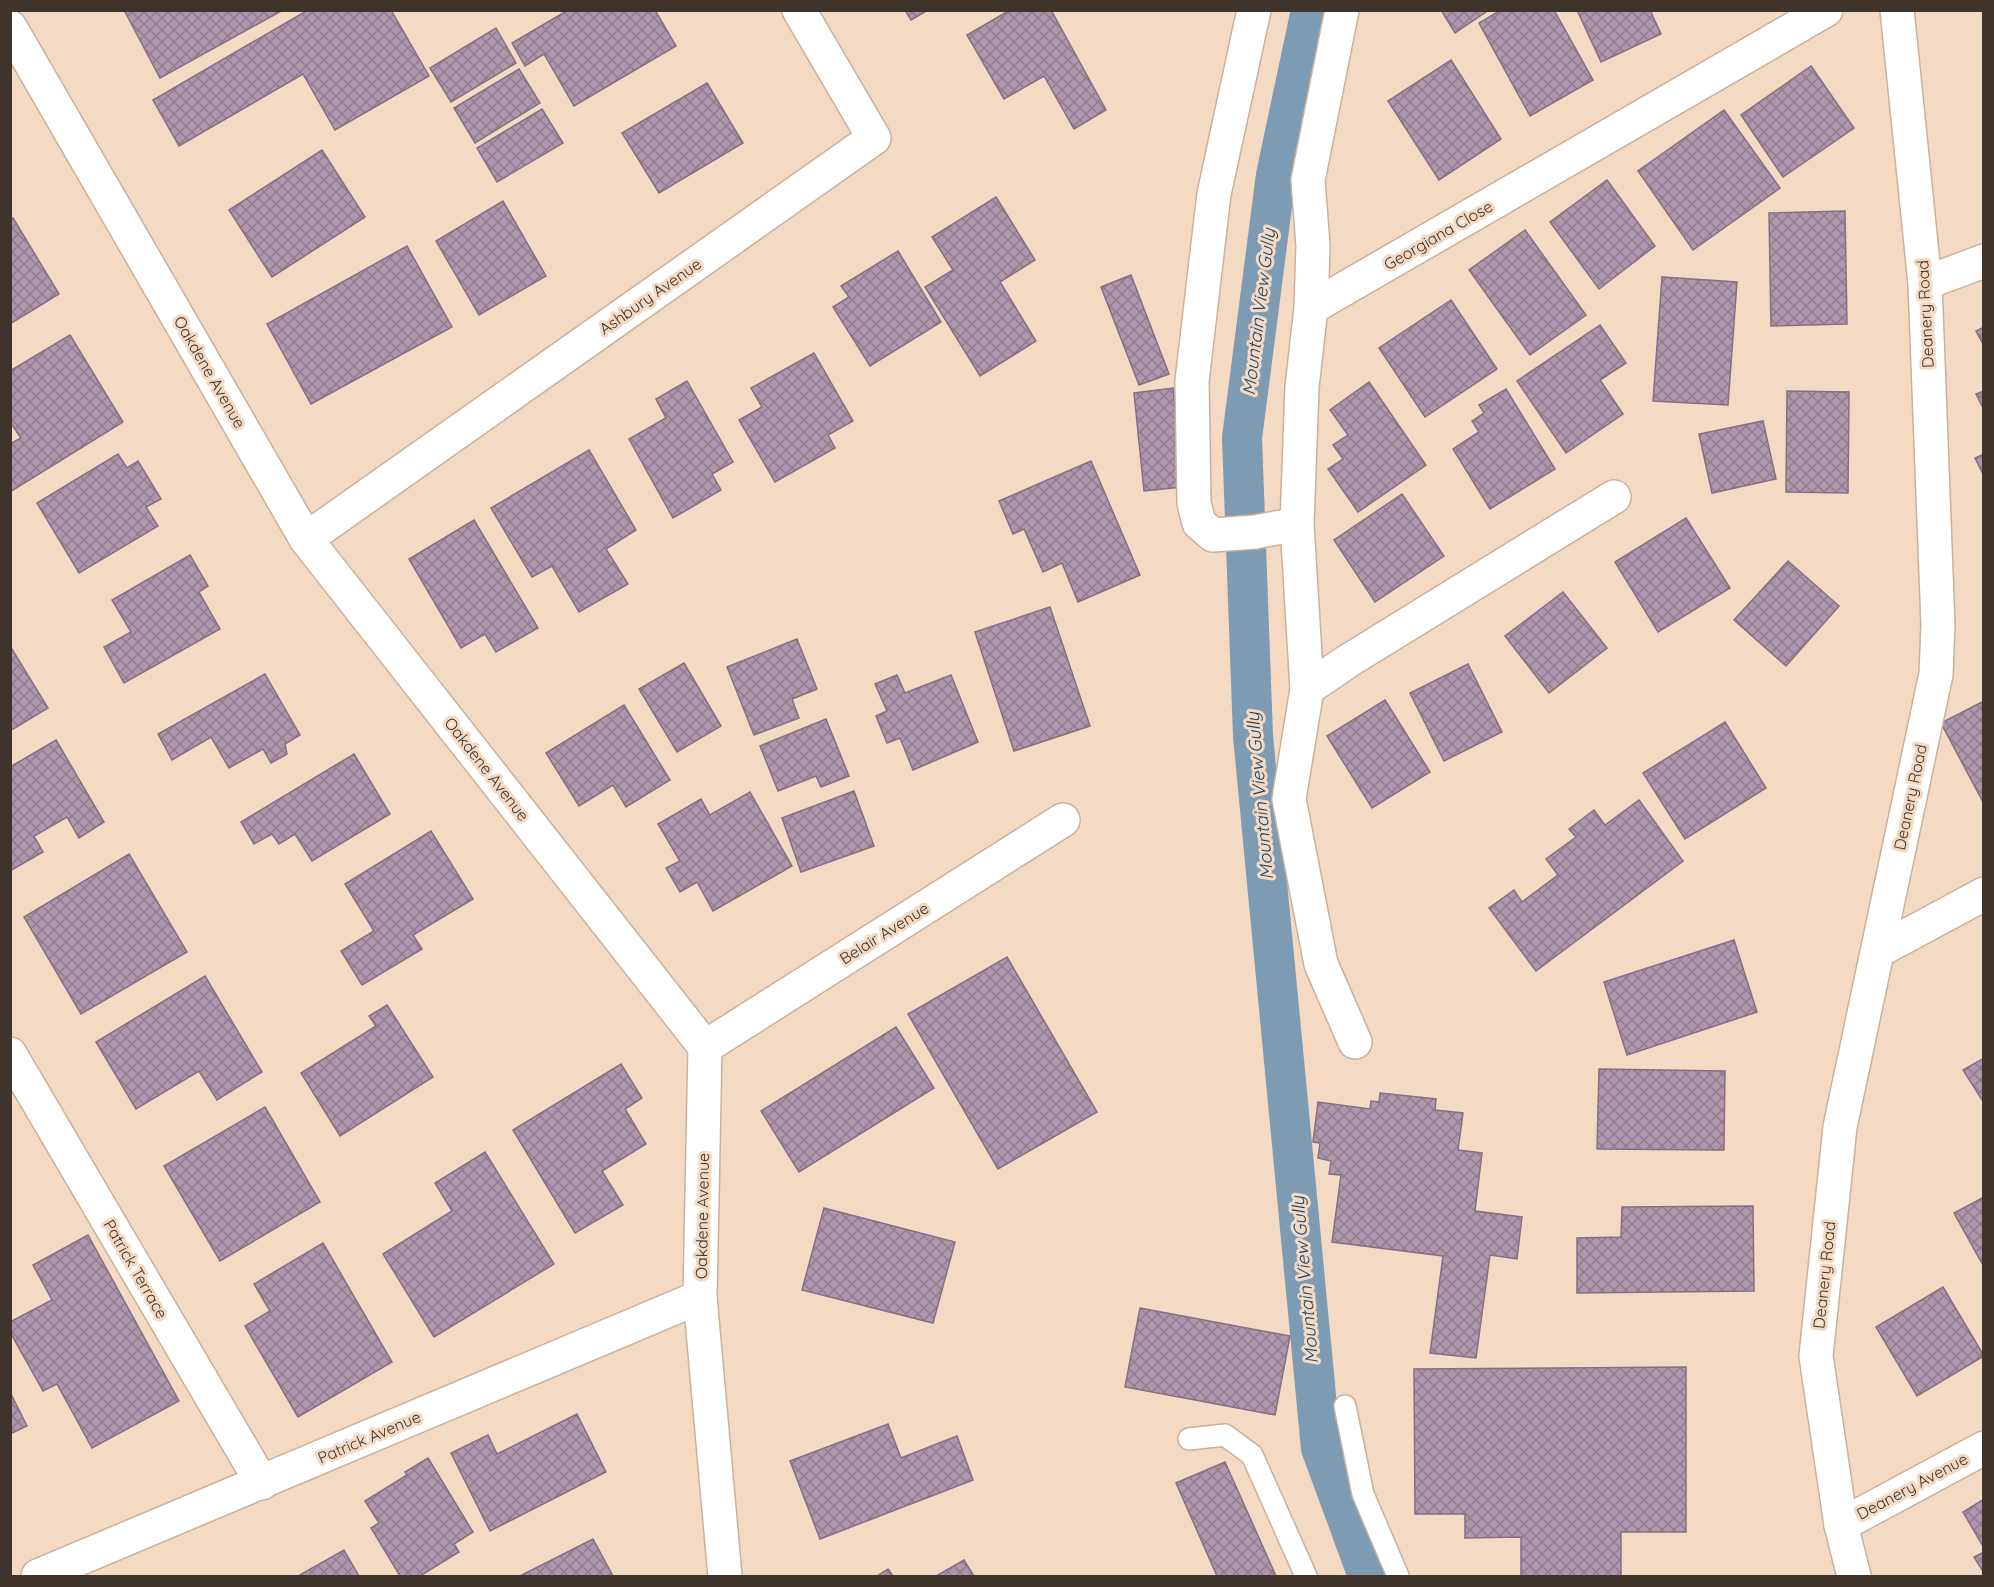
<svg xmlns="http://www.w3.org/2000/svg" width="1994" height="1587" viewBox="0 0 1994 1587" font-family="Quicksand,sans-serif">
<defs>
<pattern id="building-cross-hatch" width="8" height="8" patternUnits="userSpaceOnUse" patternTransform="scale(1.5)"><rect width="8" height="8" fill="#ae97ad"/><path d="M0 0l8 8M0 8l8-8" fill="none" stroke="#8f7c8d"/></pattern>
</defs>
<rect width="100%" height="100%" fill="#f4d9c3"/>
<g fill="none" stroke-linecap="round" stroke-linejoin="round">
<path stroke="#7e9bb4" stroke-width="40" d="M1311,10l-35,165 -34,263 11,298 68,712 47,128"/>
</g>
<g fill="url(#building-cross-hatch)" stroke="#856f84" stroke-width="1.5">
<path d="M124,10h159l-123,68z"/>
<path d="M308,10h83l38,66 -94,54 -32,-56 -124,72 -26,-46z"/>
<path d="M568,10h87l21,36 -102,60 -30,-52 -19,12 -13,-23z"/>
<path d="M905,10h23l-17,10z"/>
<path d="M1010,10h41l55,100 -32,19 -30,-53 -40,23 -37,-64z"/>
<path d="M1441,10h48l-34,23z"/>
<path d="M1501,10h53l39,70 -63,36 -51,-93z"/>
<path d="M1577,10h73l11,24 -60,28z"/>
<path d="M496,28l20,35 -65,39 -21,-34z"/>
<path d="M1451,60l50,79 -62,41 -51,-79z"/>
<path d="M1811,66l43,62 -71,49 -42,-62z"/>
<path d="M519,69l21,34 -65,40 -21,-35z"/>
<path d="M707,83l36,60 -84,50 -37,-60z"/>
<path d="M542,109l21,34 -66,39 -20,-34z"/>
<path d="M1724,110l56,78 -87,62 -55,-79z"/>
<path d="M322,150l43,67 -93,60 -43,-67z"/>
<path d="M1607,180l48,66 -56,43 -49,-67z"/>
<path d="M996,197l39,63 -35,22 36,59 -56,35 -55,-89 28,-17 -21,-33z"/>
<path d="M503,201l43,75 -67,39 -43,-74z"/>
<path d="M1845,211l2,113 -76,2 -2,-113z"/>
<path d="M13,218l46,76 -49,30v-104z"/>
<path d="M1525,230l61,85 -56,40 -61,-85z"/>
<path d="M407,246l45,81 -141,77 -44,-80z"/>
<path d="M898,251l43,71 -71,44 -37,-59 16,-10 -8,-11z"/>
<path d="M1131,275l38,99 -30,11 -38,-98z"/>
<path d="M1662,277l75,5 -9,123 -75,-4z"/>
<path d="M1451,300l46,69 -72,48 -46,-69z"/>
<path d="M1600,325l26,38 -26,17 23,34 -57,39 -49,-72z"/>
<path d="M1984,327v19l-8,-15z"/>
<path d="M70,335l53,87 -113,70v-48l11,-6 -11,-16v-51z"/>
<path d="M814,353l39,68 -25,14 7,13 -60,34 -36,-62 23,-13 -11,-19z"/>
<path d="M687,381l46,81 -21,12 9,16 -48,28 -44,-79 37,-21 -10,-19z"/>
<path d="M1369,382l57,83 -68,47 -30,-43 15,-10 -10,-14 15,-10 -18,-25z"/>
<path d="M1173,388l9,99 -38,4 -10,-98z"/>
<path d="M1506,389l49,80 -65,40 -37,-60 26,-17 -7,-11 12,-8 -5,-8z"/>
<path d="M1787,391l62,1 -1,101 -62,-1z"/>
<path d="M1984,391v19l-8,-16z"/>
<path d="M1763,421l13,58 -64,14 -13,-59z"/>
<path d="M589,450l47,80 -30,19 22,35 -49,28 -27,-46 -20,11 -41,-69z"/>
<path d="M118,454l9,14 11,-7 23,38 -15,8 12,19 -79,47 -42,-70z"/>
<path d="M1984,454v22l-9,-18z"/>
<path d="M1091,461l49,114 -62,27 -16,-39 -19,9 -19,-43 -11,5 -14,-33z"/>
<path d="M1402,494l42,62 -69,46 -41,-62z"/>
<path d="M1686,518l44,70 -72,44 -43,-70z"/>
<path d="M474,520l64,108 -42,24 -11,-18 -24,14 -52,-89z"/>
<path d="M190,555l18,31 -9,6 21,37 -96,54 -20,-36 27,-15 -19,-32z"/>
<path d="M1788,561l51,45 -53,60 -52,-46z"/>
<path d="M1563,592l44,56 -58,45 -44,-57z"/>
<path d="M1050,607l40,119 -76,25 -39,-119z"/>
<path d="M797,639l20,50 -25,10 7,19 -45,17 -27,-68z"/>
<path d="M10,646l38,62 -38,23z"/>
<path d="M684,663l37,63 -44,26 -38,-63z"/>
<path d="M1468,664l34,68 -58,29 -34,-68z"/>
<path d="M265,674l35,61 -15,9 2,10 -16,9 -8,-14 -34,19 -18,-31 -39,23 -14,-26z"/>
<path d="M897,675l8,18 46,-18 27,67 -65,28 -13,-32 -13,5 -11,-27 11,-5 -12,-27z"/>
<path d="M1385,700l45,72 -58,36 -45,-72z"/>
<path d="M1984,701v103l-43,-81z"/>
<path d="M624,705l46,75 -44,27 -13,-22 -34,21 -33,-53z"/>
<path d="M826,719l23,57 -28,11 -5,-11 -38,15 -18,-45z"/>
<path d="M1725,722l41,66 -81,51 -42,-66z"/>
<path d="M56,740l48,82 -25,16 -12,-21 -33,19 9,16 -33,19v-104z"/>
<path d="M354,754l36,60 -78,47 -17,-27 -16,10 -7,-10 -18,10 -13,-22z"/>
<path d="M854,791l20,55 -73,26 -19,-54z"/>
<path d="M750,792l42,74 -79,45 -16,-29 -17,10 -14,-24 14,-7 -22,-37 43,-25 9,16z"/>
<path d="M1639,800l44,61 -147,110 -47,-63 25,-18 8,12 36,-27 -12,-16 30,-22 -7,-8 25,-19 11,15z"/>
<path d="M431,831l42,68 -60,36 9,14 -60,36 -21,-34 33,-20 -29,-47z"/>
<path d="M129,854l58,98 -106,62 -57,-97z"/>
<path d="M1734,940l23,72 -130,43 -23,-73z"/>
<path d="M1007,957l90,155 -99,57 -90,-155z"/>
<path d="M205,976l57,96 -45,28 -18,-29 -63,38 -40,-67z"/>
<path d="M387,1005l46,72 -93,59 -39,-63 75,-47 -7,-10z"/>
<path d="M896,1027l38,61 -135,84 -38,-61z"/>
<path d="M1984,1058v45l-21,-33z"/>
<path d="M621,1064l21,34 -17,11 21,35 -44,27 21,34 -48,28 -62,-103z"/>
<path d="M1599,1069l126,2 -1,79 -127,-1z"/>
<path d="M1380,1093l56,6 -1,11 28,3 -5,37 24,3 -7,58 47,6 -5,42 -27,-4 -14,103 -46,-5 13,-97 -111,-14 9,-67 -12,-1 2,-13 -13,-3 2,-15 -7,-1 5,-40 52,7 1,-8 8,1z"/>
<path d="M265,1107l55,95 -100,59 -56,-95z"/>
<path d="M485,1152l69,112 -120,73 -51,-83 69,-43 -17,-28z"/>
<path d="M1984,1197v70l-30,-54z"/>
<path d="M1753,1206l1,85 -177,2v-55l44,-1 1,-30z"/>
<path d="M824,1208l131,34 -22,81 -131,-33z"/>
<path d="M88,1235l91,166 -87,47 -35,-64 -14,7 -33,-59v-10l42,-22 -19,-35z"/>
<path d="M323,1243l69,119 -94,55 -53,-91 25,-15 -16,-27z"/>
<path d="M1943,1287l41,69 -67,40 -41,-69z"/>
<path d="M1140,1308l150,28 -15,79 -150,-28z"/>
<path d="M1686,1367v165h-65v44h-100v-39l-56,1v-24h-50l-1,-145z"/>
<path d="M10,1392l17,34 -17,8z"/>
<path d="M577,1414l29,58 -116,59 -39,-78 37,-18 9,19z"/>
<path d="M888,1424l13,34 56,-22 16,44 -153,59 -30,-78z"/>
<path d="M428,1458l45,74 -19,12 5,8 -39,24h-20l-29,-48 8,-5 -14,-22 42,-26 -2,-3z"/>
<path d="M1225,1462l51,114h-59l-41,-93z"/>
<path d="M1984,1499v49l-21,-36z"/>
<path d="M593,1539l20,37h-93z"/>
<path d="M344,1550l15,26h-61z"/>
<path d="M1984,1552v21l-10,-16z"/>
<path d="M964,1560l10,16h-38z"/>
<path d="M888,1569l5,7h-16z"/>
</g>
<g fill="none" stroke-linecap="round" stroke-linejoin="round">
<defs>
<g id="service">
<path d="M1345,1406l18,88 35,82"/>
<path d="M1189,1439l36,-4 27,20 54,121"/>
</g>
<g id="minor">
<path d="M1254,10l-40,184 -22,187 2,122 5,20 14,12 42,-3 42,-8"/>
<path d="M1342,10l-34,170 5,66 -2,62 515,-298"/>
<path d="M10,27l296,512 399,508 -5,250 25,279"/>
<path d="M1925,283l59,-22"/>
<path d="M1311,308l-9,79 -5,137 10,165 41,-28 266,-164"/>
<path d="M306,539l568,-401 -75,-128"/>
<path d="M1307,689l-18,110 32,165 34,78"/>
<path d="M1878,951l106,-57"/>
<path d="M705,1047l358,-227"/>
<path d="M10,1054l252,429"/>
<path d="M1841,1525l143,-77"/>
<path d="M38,1576l662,-279"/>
</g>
<path id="tertiary" d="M1854,1576l-13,-51 -25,-169 24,-229 96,-453 2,-49 -13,-342 -28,-273"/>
</defs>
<use href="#service" stroke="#cab19b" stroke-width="24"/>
<use href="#minor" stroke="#cab19b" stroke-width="36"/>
<use href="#tertiary" stroke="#cab19b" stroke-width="36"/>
<use href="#service" stroke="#fff" stroke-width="21"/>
<use href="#minor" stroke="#fff" stroke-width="33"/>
<use href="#tertiary" stroke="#fff" stroke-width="33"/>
</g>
<g text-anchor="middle" stroke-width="6" stroke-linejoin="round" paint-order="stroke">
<g font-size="16" fill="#3e342b" stroke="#f4d9c3">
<text transform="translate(1438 235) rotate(-30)" y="6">Georgiana Close</text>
<text transform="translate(650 296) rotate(-35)" y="6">Ashbury Avenue</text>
<text transform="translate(1925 314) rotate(-93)" y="6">Deanery Road</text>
<text transform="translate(210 372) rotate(60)" y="6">Oakdene Avenue</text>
<text transform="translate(487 769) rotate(52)" y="6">Oakdene Avenue</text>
<text transform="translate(1910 797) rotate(-78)" y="6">Deanery Road</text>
<text transform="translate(884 933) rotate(-32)" y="6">Belair Avenue</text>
<text transform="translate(702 1216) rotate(-89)" y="6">Oakdene Avenue</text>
<text transform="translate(136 1269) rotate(60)" y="6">Patrick Terrace</text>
<text transform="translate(1824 1275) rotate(-84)" y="6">Deanery Road</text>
<text transform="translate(369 1437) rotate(-23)" y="6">Patrick Avenue</text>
<text transform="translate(1912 1486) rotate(-28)" y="6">Deanery Avenue</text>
</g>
<g font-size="18" font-style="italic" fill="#154468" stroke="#f4d9c3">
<text transform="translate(1259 312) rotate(-83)" y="6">Mountain View Gully</text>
<text transform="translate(1260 796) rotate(-95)" y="6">Mountain View Gully</text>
<text transform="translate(1305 1280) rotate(-95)" y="6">Mountain View Gully</text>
</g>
</g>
<rect width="1994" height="1587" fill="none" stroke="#3e342b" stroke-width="24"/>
</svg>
